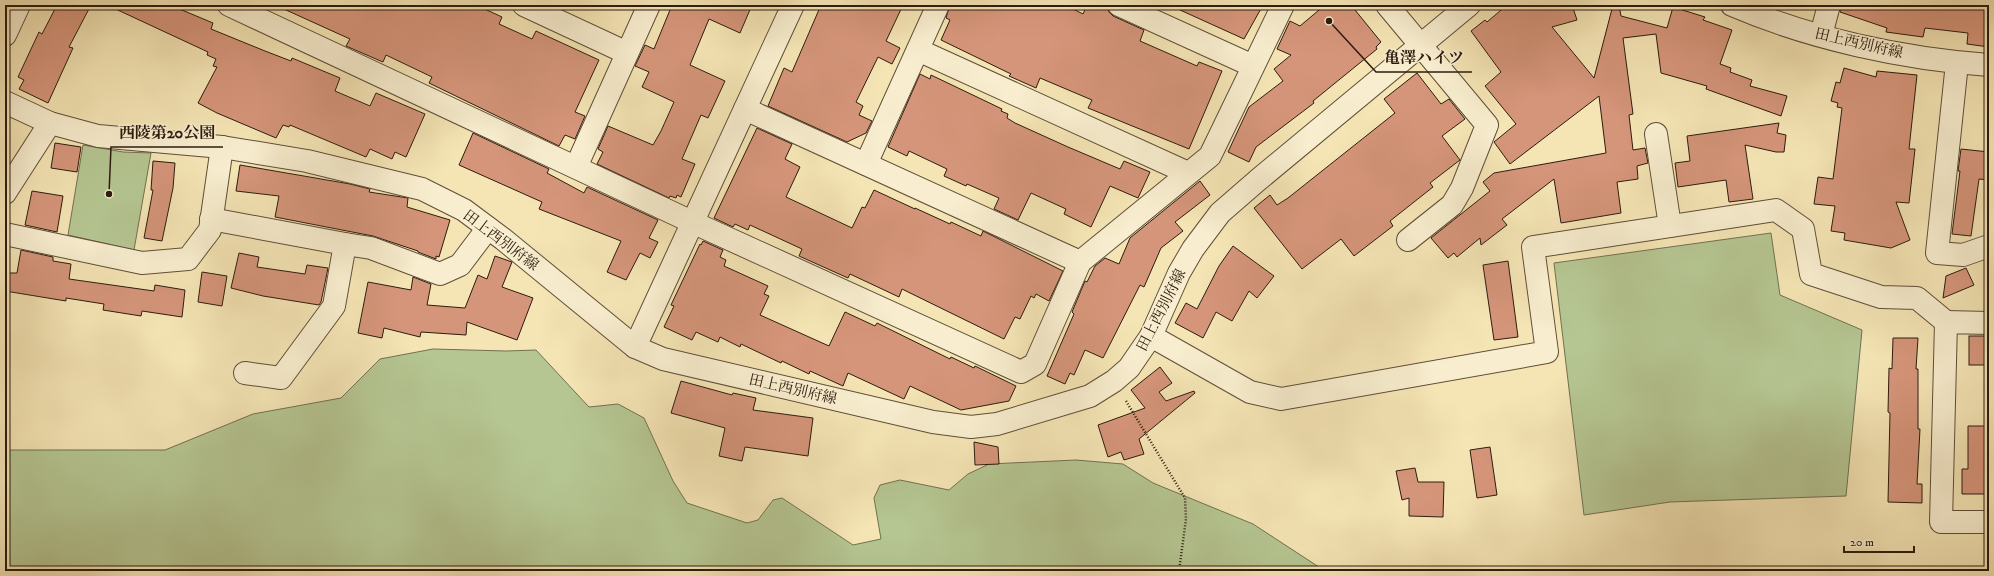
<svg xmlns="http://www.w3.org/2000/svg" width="1994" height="576" viewBox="0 0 1994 576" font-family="'IM FELL DW Pica','Noto Serif JP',serif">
<rect width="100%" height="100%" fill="#f5e5b5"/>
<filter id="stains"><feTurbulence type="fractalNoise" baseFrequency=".005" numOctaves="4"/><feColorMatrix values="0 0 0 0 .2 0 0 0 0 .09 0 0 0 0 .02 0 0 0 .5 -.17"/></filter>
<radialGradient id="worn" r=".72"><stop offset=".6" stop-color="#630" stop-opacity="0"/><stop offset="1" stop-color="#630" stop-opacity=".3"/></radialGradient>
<g fill="#b5c692" stroke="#717150">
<path d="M83,145l40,7 28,1 -17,97 -66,-15z"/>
<path d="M1771,233l9,62 82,35 -16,166 -176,6 -86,13 -30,-252z"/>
<path d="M433,349l73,2 30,-1 53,57 29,-3 26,14 29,63 14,22 60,20 11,-3 15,-20 9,-2 71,47 28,-6 -7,-41 6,-13 20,-5 49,10 19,-16 21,-10 87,-4 47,4 30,19 100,41 72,47h-1320v-121h160l88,-36 88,-16 39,-39z"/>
</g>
<g fill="#d5957a" stroke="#2d1c0e">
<path d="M57,5h34l-22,42 4,1 -25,55 -29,-14 5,-9 -6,-3 21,-45 3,2z"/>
<path d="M107,5h63l43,18 -2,6 54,22 26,10 1,-3 48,20 -5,13 35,15 6,-13 49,21 -19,43 -11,-5 -3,7 -22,-10 -4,8 -76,-32 -1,2 -6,-2 -7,13 -59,-25 -19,-10 19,-36 -4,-1 3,-7 -9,-4 1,-3z"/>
<path d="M275,5h201l26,12 -3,7 33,15 4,-8 63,29 -24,52 10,4 -10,23 -10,-4 -6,11 -130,-63 3,-6 -46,-22 -3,7 -37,-16 4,-7z"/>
<path d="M672,5h80l-12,28 -31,-14 -19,46 35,16 -17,37 -7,-3 -19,44 13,5 -14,33 -4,-2 -1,3 -6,-2 -1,2 -72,-34 6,-12 -5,-3 10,-23 45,19 8,-14 13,-29 -32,-15 7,-15 -14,-6 10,-21 9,4z"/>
<path d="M821,5h82l-17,36 14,7 -8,16 -14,-7 -22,45 7,4 -4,9 13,6 -6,12 -19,9 -79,-36 16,-38 8,4z"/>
<path d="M950,5h115l18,9 4,-9h20l2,7 4,4 31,14 -4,11 57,25 2,-4 23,9 -33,78 -101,-41 4,-8 -52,-22 -4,10 -27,-12 2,-2 -70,-34 9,-20 -4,-2z"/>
<path d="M1169,5h94l-19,34z"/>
<path d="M1325,5h26l30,37 -5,5 1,2 -64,52 1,2 -58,44 -7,15 -21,-10 21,-45 34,-26 -9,-12 17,-14 -14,-6 13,-28 10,5z"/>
<path d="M1507,5h65l5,15 -25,7 42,51 19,-73h6l2,11 46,12 6,-21 32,10 -2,3 29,10 -12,34 11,4 -1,4 22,8 -2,6 37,10 -6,20 -75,-27 1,-3 -46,-13 -5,-39 -33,4 10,76 -4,1 4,35 12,-2 3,15 -11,3 1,13 -21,3 4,31 -60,10 -7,-44 -52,40 5,6 -26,20 -1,-7 -23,19 -3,-4 -6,5 -17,-20 59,-47 -7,-9 11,-9 112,-20 -7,-57 -89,68 -16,-22 22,-18 -31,-38 16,-14 -30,-41 14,-11 2,2z"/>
<path d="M1841,5h148v42l-22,-3 1,-11 -43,-5 -2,9 -37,-5 1,-4 -47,-16z"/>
<path d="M1844,68l32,9 1,-6 40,4 -8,74h6l-6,54 -13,-1 14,38 -19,8 -47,-8 1,-7 -14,-2 4,-25 -21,-2 4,-27 15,2 9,-71 -5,-1 1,-4 -7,-2 5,-19 4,1z"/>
<path d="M1417,73l24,31 8,-5 16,20 -23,17 18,24 -30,23 3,4 -43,34 3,5 -39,30 -13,-17 -39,30 -48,-61 16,-13 7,10 11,-7 107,-85 -11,-14z"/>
<path d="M920,74l10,5 1,-4 71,34 -1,2 7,3 -1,4 8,5 53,24 52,22 4,-8 26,11 -12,26 -28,-12 -19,41 -27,-13 2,-5 -35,-16 -13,27 -24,-11 5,-11 -32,-14 -1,2 -22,-10 3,-7 -38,-18 -2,5 -19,-9z"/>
<path d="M1779,123l-2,10 9,2 -2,17h-8l-31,-7 8,54 -24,3 -3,-22 -48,7 -3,-24 15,-2 -3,-25z"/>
<path d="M757,128l35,16 -7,15 15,8 -14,30 66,31 10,-21 3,1 9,-18 41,19v-1l35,16 1,-2 30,14 2,-5 80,40 -14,30 -13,-7 -2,4 -3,-2 -11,23 -5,-2 -11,22 -102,-50 -3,8 -49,-23 -2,4 -49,-22 3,-7 -52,-24 -2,5 -13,-6 -2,3 -19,-9z"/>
<path d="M473,133l76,36 -2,4 37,20 3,-6 71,33 -9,18 9,4 -8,16 -10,-5 -14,27 -19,-8 14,-31 -82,-32 3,-7 -83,-37z"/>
<path d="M55,143l26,4 -4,25 -26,-4z"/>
<path d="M1961,149l28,3v28l-10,-1 -8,57 -19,-2 8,-63h-2z"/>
<path d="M153,161l22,2 -2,25 -11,53 -18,-3 9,-48h-2z"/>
<path d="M240,165l110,19 20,5 -1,3 39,6 -1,9 43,13 -11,37 -3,-1v3l-18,-7v-1l-45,-15 -98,-19 4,-21 -43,-5z"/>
<path d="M1200,181l10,14 -35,27 8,9 -22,17 -17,39 -4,-2 -37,73 -18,-8 -11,25 -4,-2 -5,11 -18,-8 27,-62 -2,-2 13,-31 2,1 8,-16 10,-8 14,6 11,-26z"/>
<path d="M32,191l31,5 -6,36 -32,-7z"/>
<path d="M703,241l20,9 -3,7 6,3 -2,6 44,20 -4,8 5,2 -9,19 69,31 16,-34 30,14 2,-3 73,36 1,-2 23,11 1,-2 41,20 -7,15 -48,9 -51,-24 -6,13 -56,-26 -5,13 -33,-15 -1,3 -27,-13 -1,2 -40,-19 -1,3 -20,-10 -2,5 -22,-10 -4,8 -28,-13 10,-21 -3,-1 29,-61 1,1z"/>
<path d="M1233,246l41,30 -17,22 -8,-7 -17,30 -16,-9 -13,26 -28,-15 11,-20 11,6 22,-43z"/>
<path d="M21,250l32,7v4l18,3 -2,15 85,12 1,-6 30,5 -3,27 -40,-6 -1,5 -38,-6 1,-6 -38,-6v3l-61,-10v-18h12z"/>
<path d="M239,253l20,4 -2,10 48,7 2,-9 21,3 -7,34 -2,3 -56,-9 -32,-8z"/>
<path d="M495,256l17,6 -10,25 31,11 -16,42 -50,-18 -1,13 -45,-3 -1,5 -36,-9 -2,10 -24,-5 10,-51 43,8 2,-13 18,7 -4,21 38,3 13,-33 9,4z"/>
<path d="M1508,261l10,76 -24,3 -11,-75z"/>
<path d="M1966,268l8,17 -31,13 3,-22z"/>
<path d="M202,272l25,4 -5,30 -24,-4z"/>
<rect x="1969" y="336" width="20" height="29"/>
<path d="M1893,338h25l-2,31h2v60h2l-3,55h5v19l-34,-1 2,-89 -2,-1 1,-44 3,1z"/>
<path d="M1160,367l12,16 -13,9 7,9 28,-10 1,2 -56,46 5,15 -20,6 -3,-8 -13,5 -10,-32 47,-17 -14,-18z"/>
<path d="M681,381l51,14 1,-2 23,5 -3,12 60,8 -5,38 -63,-9 -3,14 -23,-5 6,-28 -54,-15z"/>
<path d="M1968,426h21v68h-27v-25h6z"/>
<path d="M974,442l24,5 1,17 -24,1z"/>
<path d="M1490,447l7,48 -20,3 -7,-48z"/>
<path d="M1415,468l3,14h26l-1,35 -34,-1v-18l-7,2 -6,-29z"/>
</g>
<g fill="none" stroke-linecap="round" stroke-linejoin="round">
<defs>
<g id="minor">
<path d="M229,5l463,217 329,150 14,-8 45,-102 130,-106 73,-151"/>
<path d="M524,5l103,48"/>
<path d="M1119,5l134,61"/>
<path d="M1387,5l100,120 -25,63 -10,17 -44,35"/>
<path d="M1732,5c79,34 172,54 257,60"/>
<path d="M5,35l14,-30"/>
<path d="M1821,35l8,-30"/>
<path d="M918,50l270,123"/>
<path d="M1957,63l-20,190 26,2 26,-9"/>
<path d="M5,102l45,21 48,13 124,11 85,14 115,28 42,21 39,29 132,108 28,12 270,63 38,5 26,-3 93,-28 24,-15 15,-13 22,-32 28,-63 14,-24 27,-36 38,-33 211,-175"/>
<path d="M745,109l335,153"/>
<path d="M1656,134l14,92"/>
<path d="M866,164l72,-159"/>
<path d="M576,167l73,-162"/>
<path d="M5,193l45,-70"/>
<path d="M211,219l134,25 -11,62 -53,72 -36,-5"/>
<path d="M5,234l137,29 46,-4 22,-29 12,-83"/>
<path d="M345,244l26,4 69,26 20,-9 28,-37"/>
<path d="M1989,323l-43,-1 -5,200h48"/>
<path d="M1151,336l99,56 31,7 266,-47 -14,-105 243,-37 27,19 8,45 70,23 36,1 29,24"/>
<path d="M635,347l158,-342"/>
</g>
</defs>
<use href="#minor" stroke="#5f4e38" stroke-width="24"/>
<path stroke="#2d1c0e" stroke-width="2.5" stroke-dasharray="1 2" stroke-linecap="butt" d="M1126,401l59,97 1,21 -7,52"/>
<use href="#minor" stroke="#f8eecf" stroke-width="22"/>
</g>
<g text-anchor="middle" stroke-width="3" stroke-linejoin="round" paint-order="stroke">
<g font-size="15" fill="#2d1c0e" stroke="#f8eecf">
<text transform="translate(1859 43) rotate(13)" y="5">田上西別府線</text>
<text transform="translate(501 240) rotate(37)" y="5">田上西別府線</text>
<text transform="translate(1161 310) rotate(-63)" y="5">田上西別府線</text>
<text transform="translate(793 389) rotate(13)" y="5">田上西別府線</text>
</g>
</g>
<path fill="none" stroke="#2d1c0e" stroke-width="1.5" d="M1329 21L1376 72H1472M109 194L111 147H223"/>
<g fill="#2d1c0e" stroke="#f8eecf" stroke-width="1.5">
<circle cx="1329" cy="21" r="4"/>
<circle cx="109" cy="194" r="4"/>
</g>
<g font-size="16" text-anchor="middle" font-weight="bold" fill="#2d1c0e" stroke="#f8eecf" stroke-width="3" stroke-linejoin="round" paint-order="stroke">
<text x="1424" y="63">亀澤ハイツ</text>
<text x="167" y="138">西陵第20公園</text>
</g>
<rect width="1994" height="576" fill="none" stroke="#f5e5b5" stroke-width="20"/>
<rect x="6" y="6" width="1982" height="564" fill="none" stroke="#2d1c0e" stroke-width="2"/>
<rect x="10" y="10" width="1974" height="556" fill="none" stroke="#2d1c0e"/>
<path d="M1844 546v6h70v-6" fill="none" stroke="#2d1c0e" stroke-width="2"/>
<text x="1850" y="546" font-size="12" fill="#2d1c0e" stroke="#f8eecf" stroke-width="3" paint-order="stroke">20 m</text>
<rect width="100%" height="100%" filter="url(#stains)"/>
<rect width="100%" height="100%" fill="url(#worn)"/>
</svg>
